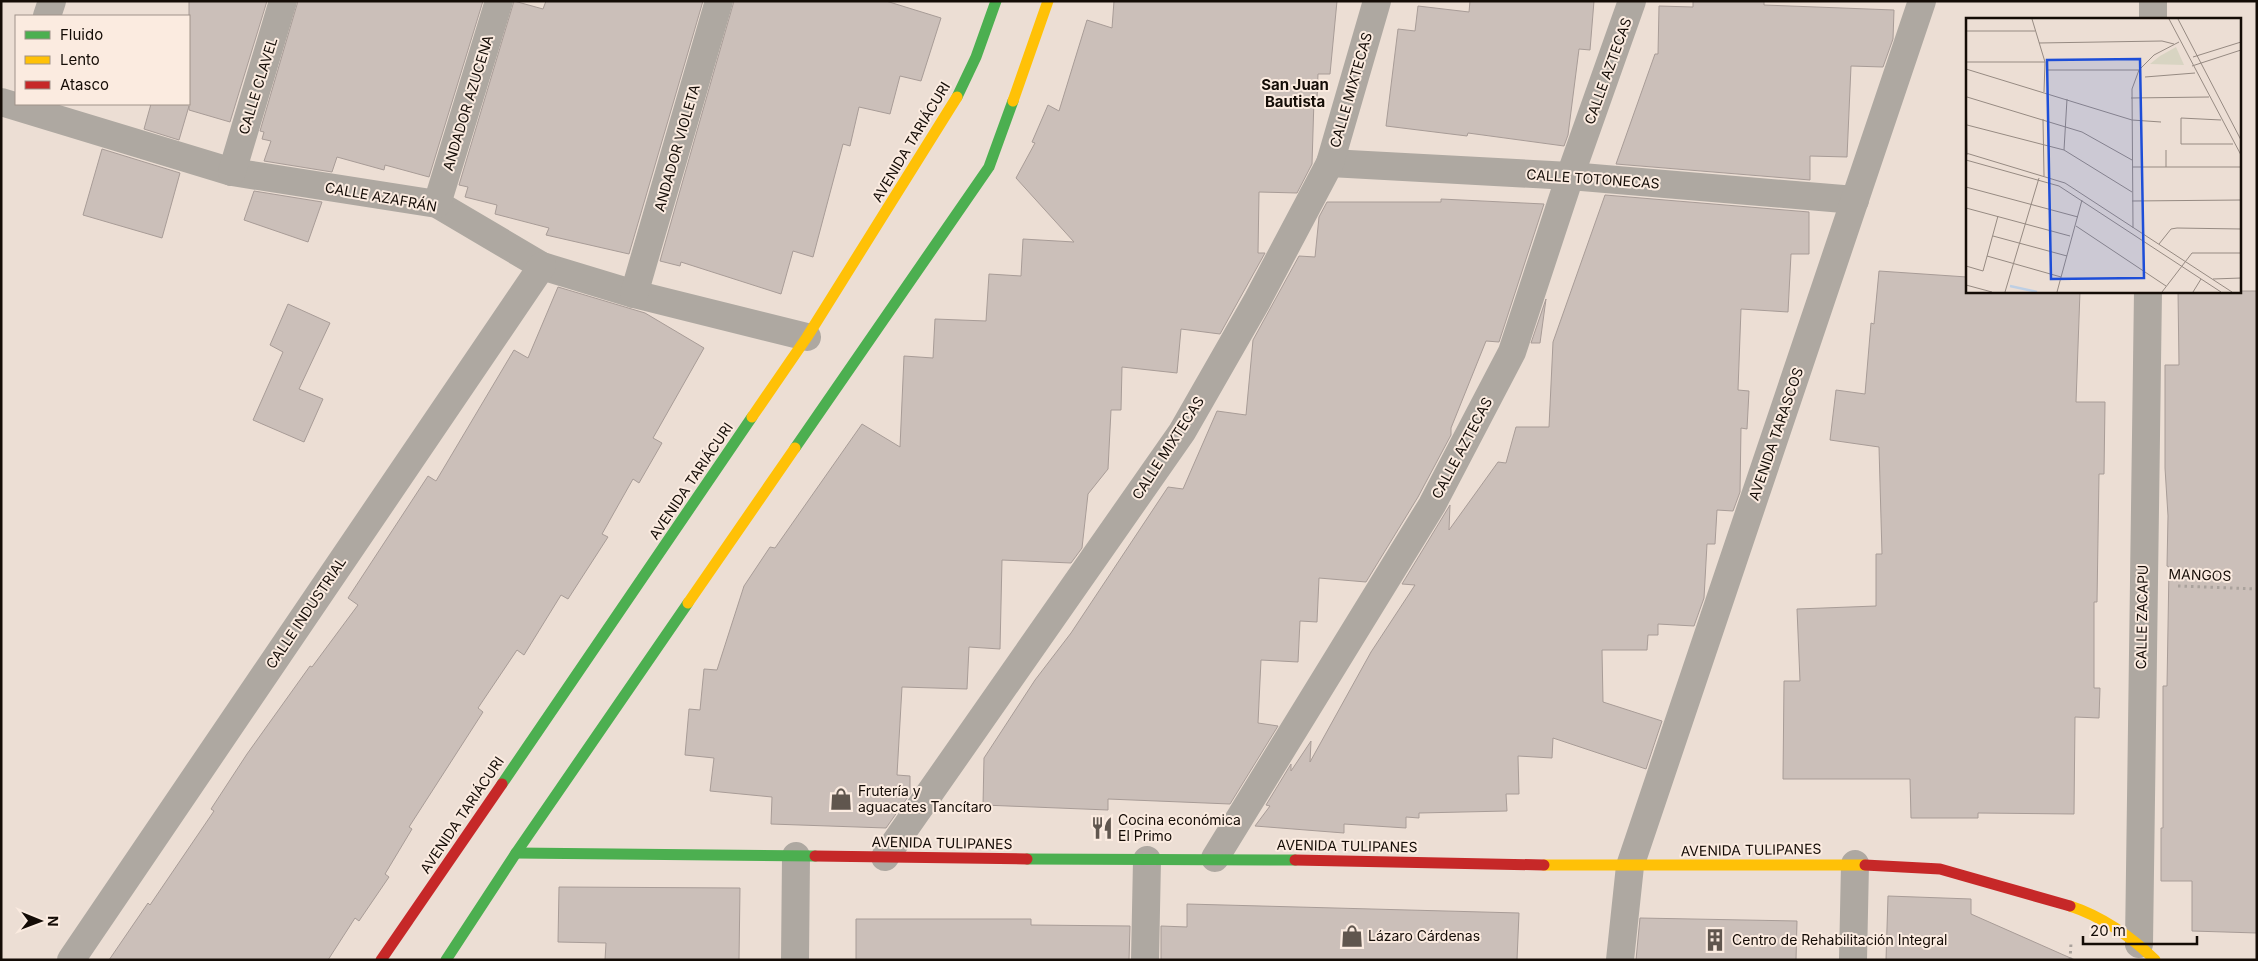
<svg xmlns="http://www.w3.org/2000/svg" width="2258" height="961" viewBox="0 0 2258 961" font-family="Inter,sans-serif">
<rect width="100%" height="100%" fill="#ecded4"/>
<g fill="#cbbfb9" stroke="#a89c97">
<path d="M189,1h78l-37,121 -41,-12v-4l-10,34 -35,-11 7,-25h38z"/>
<path d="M298,1h185l-54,176 -44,-12 -1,5 -47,-13 -5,15 -68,-11 7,-20 -9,-2 2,-7 -4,-1z"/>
<path d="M514,1l29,8 3,-8h157l-74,253 -83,-19 3,-7 -54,-14 2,-9 -32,-8 3,-10 -9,-2z"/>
<path d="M734,1h152l55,17 -20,63 -21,-5 -10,38 -31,-7 -9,39 -7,-2 -30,113 -20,-6 -12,43 -100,-32 -1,4 -20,-5z"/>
<path d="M1114,1h223l-7,73h-12l-1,25h-3l-2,65 -15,29 -38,-1 -1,61h7l-45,81 -39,-5 -4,44 -55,-6 -1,43h-10l-3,59 -20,25 -6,54 -11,15 -69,-3 -2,89 -31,-2 -2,42 -65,-2 -5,88 13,1v18l-24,34 -115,-4 1,-27 -62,-6 4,-33 -29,-3 4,-46 11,1 4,-41 13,1 27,-84 26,-39 5,1 87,-124 38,23 4,-91 29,2 2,-39 51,2 3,-47 32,2 2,-37 51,3 -58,-64 19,-35 -3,-1 16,-37 11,6 28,-91 25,8z"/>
<path d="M1470,1h124l-4,49 -11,-1 -11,86 -4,11 -96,-13 -1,3 -81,-10 12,-97 17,2 3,-25 51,6z"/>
<path d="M1693,1h71v4l130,5 -1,29 -10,28 -32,-1 -4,91 -37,-1v24l-194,-16 39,-110h3l1,-48 34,1z"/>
<path d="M102,149l78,24 -18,65 -79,-23z"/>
<path d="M254,191l68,11 -14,40 -64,-22z"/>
<path d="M1605,195l204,17v42h-18l-3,58 -47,-3 -3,81 11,1 -2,38 -6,-1 -1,64 -7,19 -16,-1 -2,34h-8l-3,54 -10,28 -36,-2v11h-10l-1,15h-45l1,52 59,19 -16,48 -93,-31 -1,20 -34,-2 1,38h-13l1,17 -88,2v5l-13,-1v11l-62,-4v9l-89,-7 15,-20 -4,-1 25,-41v7l20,-30 -1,21 61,-110 44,-67 -13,-1 48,-79 -1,25 49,-68 8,1 10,-36h33l4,-85z"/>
<path d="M1441,199l103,5 -45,138 -13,-1 -35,87v7l-33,62 -52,85 -47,-4 -2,44 -17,-1 -2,41 -37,-2 -3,63 20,3 -48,78 -122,-5v11l-125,-5 1,-47 51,-78 36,-47 97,-146 15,2 34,-78 29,4 7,-75 46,-84 16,1 4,-40 8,-15h114z"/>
<path d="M1879,271l88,6v14h113l-4,111h29l-1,72h-5l-2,128h-3v86h6l-1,30 -24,-1 -1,97 -96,-1v5h-67l-1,-39h-127l1,-98h16l-3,-72 79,-3v-52h6l-3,-107 -49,-7 6,-50 29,4 6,-71 3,1z"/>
<path d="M558,287l87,26 59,35 -51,90 9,5 -23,40 -6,-4 -31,55 6,3 -40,62 -7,-4 -37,60 -7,-5 -39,58 5,4 -74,115 3,2 -27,45 4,3 -30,44 -4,-3 -27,42h-219l39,-57 2,2 64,-94 -3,-2 36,-55 63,-88 2,1 46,-62 -10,-7 80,-122 8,5 78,-131 14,8z"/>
<path d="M2178,291h79v642l-65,-2v-50h-31v-53h2v-142h4l2,-119 -2,-1 1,-50 -3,-48v-103h14z"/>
<path d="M1546,299l-6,44h-9z"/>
<path d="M288,304l42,19 -31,66 24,10 -19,43 -51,-22 30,-68 -13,-7z"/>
<path d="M559,887l181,1 -1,72h-134l1,-17 -48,-1z"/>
<path d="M1888,896l83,3v15l104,46h-189z"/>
<path d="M1187,904l332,9 -2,47h-356v-34l26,1z"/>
<path d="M1640,918l157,3 -1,39h-160z"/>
<path d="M856,919h175v6l99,1 -1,34h-273z"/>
</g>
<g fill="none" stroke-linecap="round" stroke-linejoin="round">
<g stroke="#aaa29c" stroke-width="3" stroke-dasharray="2.5 4" stroke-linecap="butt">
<path d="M2178,586l79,3"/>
<path d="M2070,960l1,-17"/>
</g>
<g stroke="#aea8a1" stroke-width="28">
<path d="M47,16l5,-15"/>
<path d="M2153,19v-18"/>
<path d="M1,102l231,70 205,32 105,62 92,28 173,43"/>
<path d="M1330,163l240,13 285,24"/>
<path d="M232,172l51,-171"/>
<path d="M437,204l62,-203"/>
<path d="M634,294l85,-293"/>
<path d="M885,857l297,-425 75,-131 73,-138 47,-162"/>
<path d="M1215,858l217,-353 80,-153 58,-176 62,-175"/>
<path d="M2139,944l9,-653"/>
<path d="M71,960l471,-694"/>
<path d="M795,960l1,-104"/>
<path d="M1145,960l2,-100"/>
<path d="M1620,960l10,-94 292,-865"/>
<path d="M1853,960l2,-96"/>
</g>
<g stroke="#4caf50" stroke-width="11">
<path d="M957,97l19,-40 20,-56"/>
<path d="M795,448l194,-281 24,-66"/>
<path d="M502,784l250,-367"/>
<path d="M516,853l299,3"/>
<path d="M1027,859l268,1"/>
<path d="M446,960l70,-107 172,-250"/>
</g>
<g stroke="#ffc107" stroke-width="11">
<path d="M1013,101l35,-100"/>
<path d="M752,417l55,-80 150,-240"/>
<path d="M688,603l107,-155"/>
<path d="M1544,865h321"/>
<path d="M2070,906c31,10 62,31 85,54"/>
</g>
<g stroke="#c62828" stroke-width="11">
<path d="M815,856l212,3"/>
<path d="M1295,860l249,5"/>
<path d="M1865,865l75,4 130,37"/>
<path d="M381,960l121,-176"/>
</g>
</g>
<defs>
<symbol id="shop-bare" viewBox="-9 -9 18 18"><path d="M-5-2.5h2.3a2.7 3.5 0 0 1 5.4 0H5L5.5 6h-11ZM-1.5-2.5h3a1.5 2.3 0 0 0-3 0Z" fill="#60564e" stroke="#fbebe0" stroke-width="2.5" paint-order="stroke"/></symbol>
<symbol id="restaurant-bare" viewBox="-9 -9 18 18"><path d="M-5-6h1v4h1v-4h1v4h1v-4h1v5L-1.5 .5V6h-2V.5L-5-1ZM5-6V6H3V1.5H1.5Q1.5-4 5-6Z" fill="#60564e" stroke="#fbebe0" stroke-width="2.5" paint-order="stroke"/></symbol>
<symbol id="building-bare" viewBox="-9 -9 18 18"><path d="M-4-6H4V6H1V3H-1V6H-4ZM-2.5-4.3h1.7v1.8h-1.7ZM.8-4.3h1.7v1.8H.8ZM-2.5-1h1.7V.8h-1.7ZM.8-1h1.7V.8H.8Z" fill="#60564e" stroke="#fbebe0" stroke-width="2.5" paint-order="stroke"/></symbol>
</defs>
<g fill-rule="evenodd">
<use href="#shop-bare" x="825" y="783" width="32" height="32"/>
<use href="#restaurant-bare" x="1086" y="812" width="32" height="32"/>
<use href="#shop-bare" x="1336" y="920" width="32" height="32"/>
<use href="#building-bare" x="1699" y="924" width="32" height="32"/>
</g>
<g text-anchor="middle" stroke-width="4" stroke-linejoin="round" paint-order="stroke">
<g font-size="14" fill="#140c06" stroke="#fbebe0">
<text transform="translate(1608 71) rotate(-70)" y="5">CALLE AZTECAS</text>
<text transform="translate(258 86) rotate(-73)" y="5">CALLE CLAVEL</text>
<text transform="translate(1351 90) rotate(-74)" y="5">CALLE MIXTECAS</text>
<text transform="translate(468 103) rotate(-73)" y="5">ANDADOR AZUCENA</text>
<text transform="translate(911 142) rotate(-59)" y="5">AVENIDA TARIÁCURI</text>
<text transform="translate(677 148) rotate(-74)" y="5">ANDADOR VIOLETA</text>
<text transform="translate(1593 179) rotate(4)" y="5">CALLE TOTONECAS</text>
<text transform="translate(381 197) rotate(10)" y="5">CALLE AZAFRÁN</text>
<text transform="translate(1776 434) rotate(-71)" y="5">AVENIDA TARASCOS</text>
<text transform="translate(1168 448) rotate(-57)" y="5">CALLE MIXTECAS</text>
<text transform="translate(1462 448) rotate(-62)" y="5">CALLE AZTECAS</text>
<text transform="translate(691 481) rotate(-56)" y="5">AVENIDA TARIÁCURI</text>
<text transform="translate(2200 575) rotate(2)" y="5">MANGOS</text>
<text transform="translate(306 613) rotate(-56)" y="5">CALLE INDUSTRIAL</text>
<text transform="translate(2142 617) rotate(-89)" y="5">CALLE ZACAPU</text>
<text transform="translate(462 815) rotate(-56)" y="5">AVENIDA TARIÁCURI</text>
<text transform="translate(942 843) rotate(1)" y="5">AVENIDA TULIPANES</text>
<text transform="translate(1347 846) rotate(1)" y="5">AVENIDA TULIPANES</text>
<text transform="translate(1751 850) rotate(-1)" y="5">AVENIDA TULIPANES</text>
</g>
<g font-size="14" fill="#140c06" stroke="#fbebe0" text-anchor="start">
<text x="858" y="796">Frutería y<tspan x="858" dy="16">aguacates Tancítaro</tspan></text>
<text x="1118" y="825">Cocina económica<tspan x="1118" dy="16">El Primo</tspan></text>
<text x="1368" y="941">Lázaro Cárdenas</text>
<text x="1732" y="945">Centro de Rehabilitación Integral</text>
</g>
<g font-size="15" font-weight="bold" fill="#140c06" stroke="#fbebe0">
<text x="1295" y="90">San Juan<tspan x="1295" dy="17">Bautista</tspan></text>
</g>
</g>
<g transform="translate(1966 18)">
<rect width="275" height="275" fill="#ecded4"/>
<path d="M210,29l8,18 -34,-1 10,-8z" fill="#d8d4c2"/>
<path fill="none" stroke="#becfe4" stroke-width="2.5" d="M44,268l27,6"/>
<path fill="none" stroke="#968a82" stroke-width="1" d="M66,1l13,43 -1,30M203,1l72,136M212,1l63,121M0,13h69M73,25l123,-2 12,3M227,39l48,-15M0,44h79M226,48l49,-16M0,51l166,51 29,2M0,51l1,86M80,52h93M179,59l50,-4M1,79l115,35 50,28M165,80l78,-1M77,101l1,57M255,102l-40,-2v26h52M1,107l97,25 68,42M98,132l3,-51M200,132v17M0,135l99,30 167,109M0,142l93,26 162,106M166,149h109M0,169l112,30M166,183l109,-1M0,190l104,28M110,208l90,60M167,210l-1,-139 7,-19 15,-15 25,-13M27,218l74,20M193,226l12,-15 6,-1 64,1M21,238l74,21M0,248l17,5 15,-55M247,261l28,-1M0,267l26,7M39,274l34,-114M91,274l25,-92M196,274l30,-39h49M227,274l8,-13"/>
<path fill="#1d4ed8" fill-opacity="0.15" stroke="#1d4ed8" stroke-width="2.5" d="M174,41l4,219 -93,1 -4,-219z"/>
<rect width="275" height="275" fill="none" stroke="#140c06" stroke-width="2.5"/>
</g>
<rect width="2258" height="961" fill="none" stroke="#140c06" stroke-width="5"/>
<rect x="15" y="15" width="175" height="90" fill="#fbebe0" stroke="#9f9289"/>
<rect x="25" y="31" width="25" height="8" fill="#4caf50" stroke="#9f9289"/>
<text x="60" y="40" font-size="15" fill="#140c06">Fluido</text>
<rect x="25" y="56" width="25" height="8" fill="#ffc107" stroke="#9f9289"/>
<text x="60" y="65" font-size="15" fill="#140c06">Lento</text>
<rect x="25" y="81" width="25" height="8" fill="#c62828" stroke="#9f9289"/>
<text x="60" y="90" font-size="15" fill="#140c06">Atasco</text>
<g transform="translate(40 921) rotate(91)" stroke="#fbebe0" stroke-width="4" paint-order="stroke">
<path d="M0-4L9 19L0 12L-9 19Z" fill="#140c06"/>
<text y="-8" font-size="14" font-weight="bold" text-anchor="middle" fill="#140c06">N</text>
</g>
<path d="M2083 936v8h114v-8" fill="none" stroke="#140c06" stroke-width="2.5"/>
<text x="2090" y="936" font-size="15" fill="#140c06" stroke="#fbebe0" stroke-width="4" paint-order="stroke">20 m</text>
</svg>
